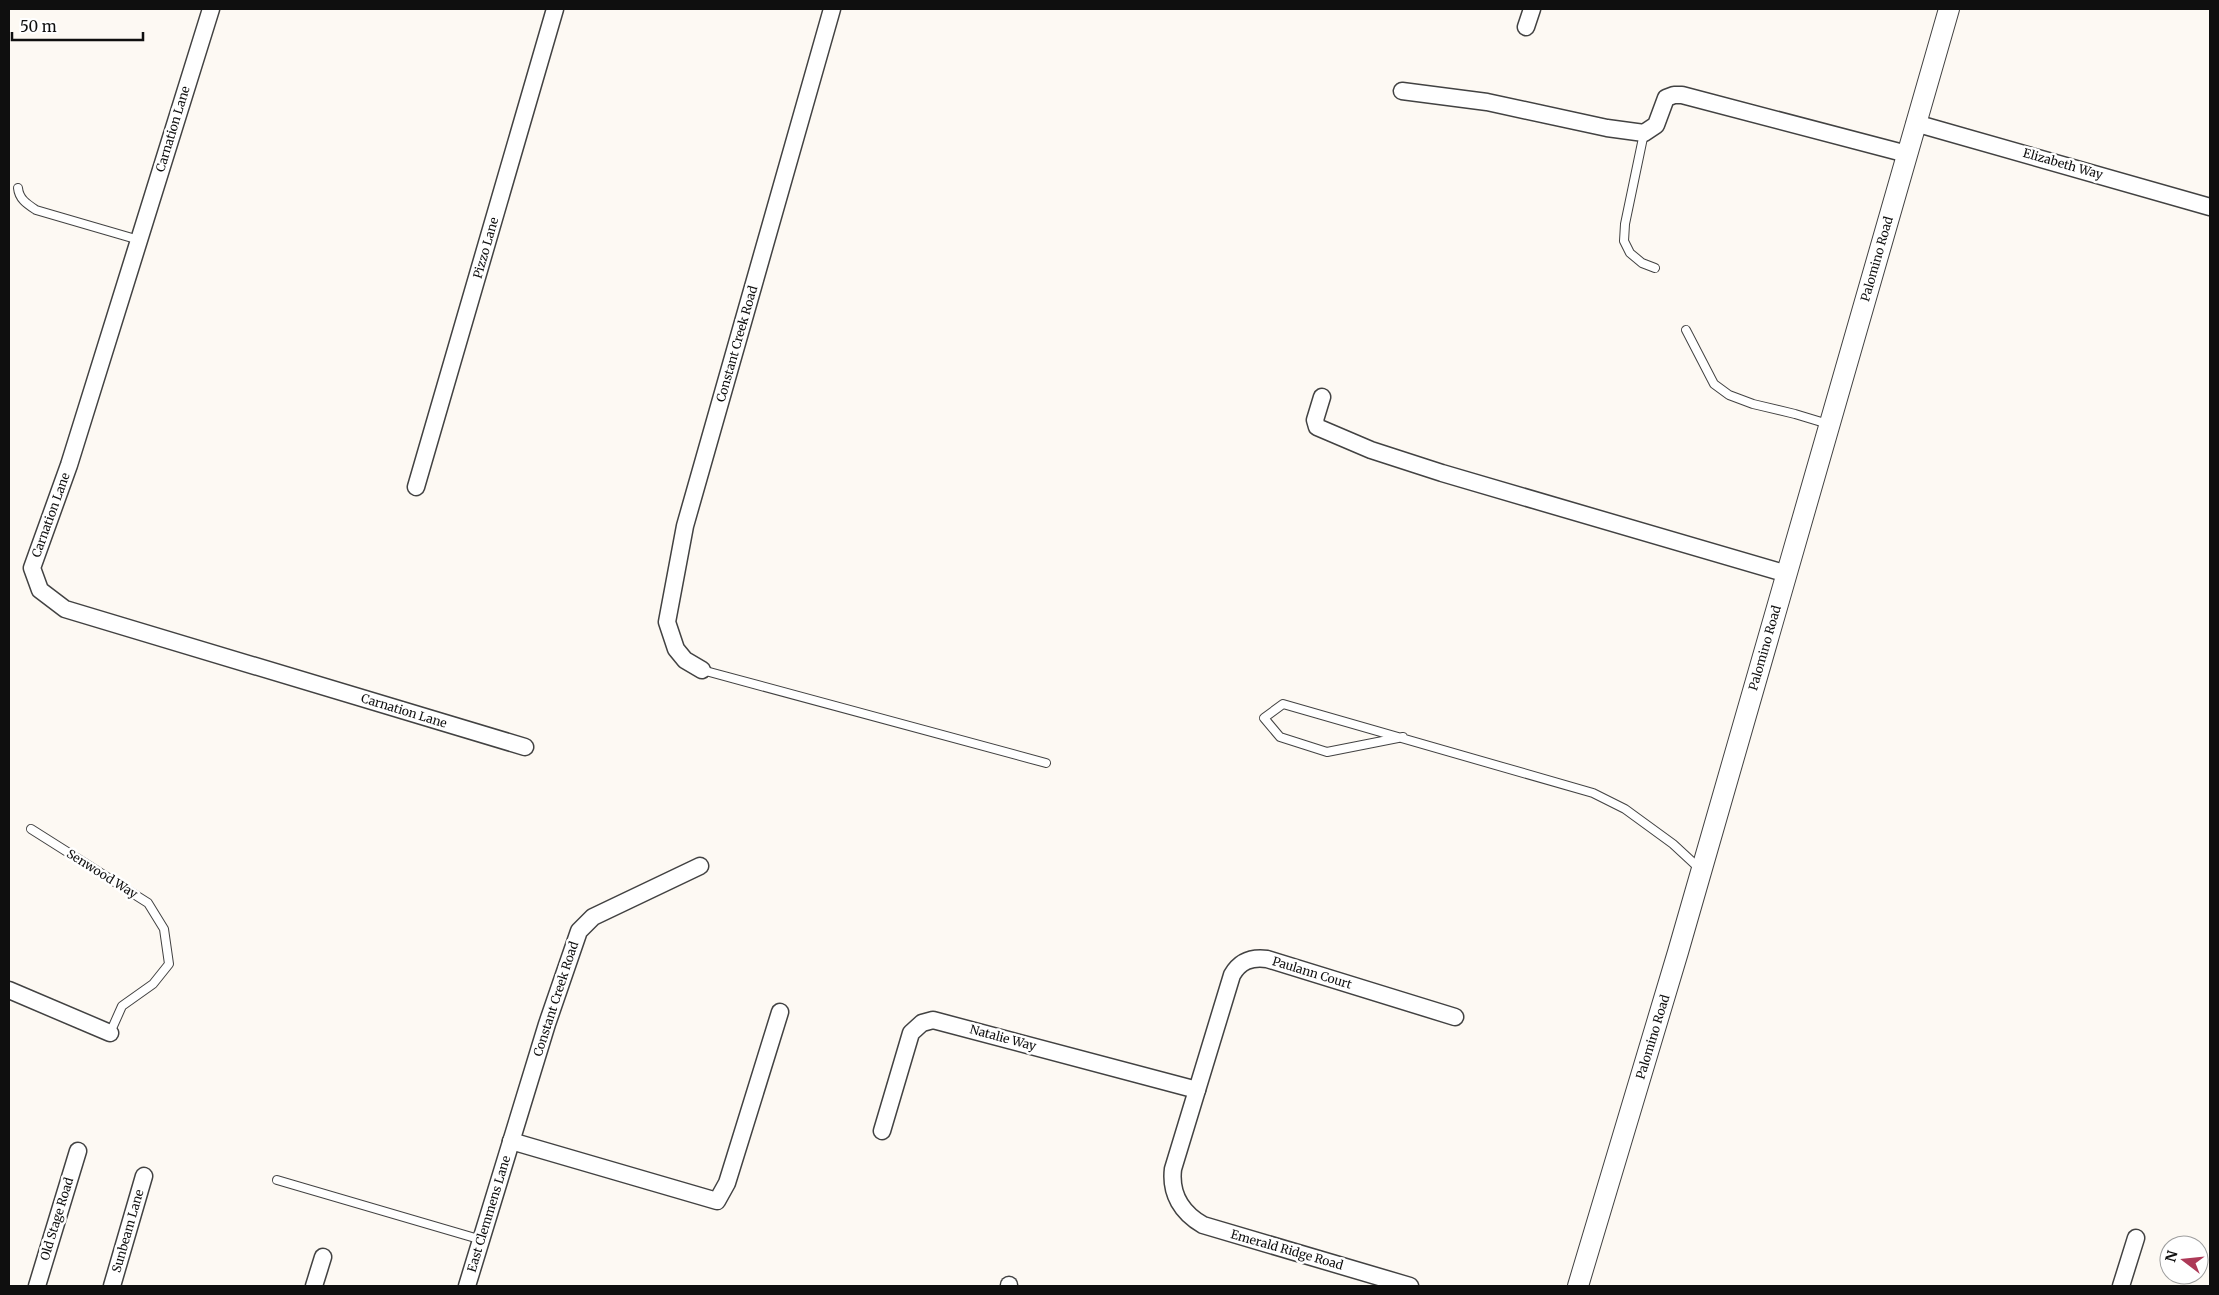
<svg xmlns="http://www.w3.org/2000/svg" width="2219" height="1295" viewBox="0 0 2219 1295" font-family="Merriweather,serif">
<rect width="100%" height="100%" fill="#fdf9f3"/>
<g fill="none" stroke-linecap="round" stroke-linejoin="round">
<defs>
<g id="service">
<path d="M1644,133l-19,91 -1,17 6,12 12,10 13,5"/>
<path d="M18,188c1,11 9,16 18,22l103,30"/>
<path d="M1686,330l28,54 15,11 24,9 42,10 33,10"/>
<path d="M702,670l344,93"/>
<path d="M1403,737l-76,15 -47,-15 -16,-19 19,-14 310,89 32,16 48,35 27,25"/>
<path d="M31,829l117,74 16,26 5,35 -16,20 -31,22 -12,27"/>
<path d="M277,1180l205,60"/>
</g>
<g id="minor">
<path d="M211,9l-142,456 -37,103 8,22 25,19 460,138"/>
<path d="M1526,27l6,-18"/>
<path d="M1402,91l85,11 120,26 37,5 12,-8 10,-27 8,-3h8l225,59"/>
<path d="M1915,123l295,84"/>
<path d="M1322,397l-7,23 2,7 54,23 71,23 345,101"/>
<path d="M416,487l139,-478"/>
<path d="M702,670l-17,-10 -9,-11 -9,-27 18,-96 147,-517"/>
<path d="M9,990l101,43"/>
<path d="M882,1131l29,-98 11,-10 11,-3 264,70"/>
<path d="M511,1141l206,60 10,-18 53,-171"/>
<path d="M37,1286l41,-135"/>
<path d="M112,1286l32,-110"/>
<path d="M314,1286l9,-29"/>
<path d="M467,1286l80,-262 32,-93 14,-14 107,-51"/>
<path d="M1009,1286v-1"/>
<path d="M1410,1286l-207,-61c-21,-12 -33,-31 -30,-56l59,-194c8,-14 19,-18 35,-16l188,58"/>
<path d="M2121,1286l15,-48"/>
</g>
<path id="tertiary" d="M1578,1286l100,-334 271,-943"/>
</defs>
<use href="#service" stroke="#424242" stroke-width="10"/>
<use href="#minor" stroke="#424242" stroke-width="19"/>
<use href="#tertiary" stroke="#424242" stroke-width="22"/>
<use href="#service" stroke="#fff" stroke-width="8"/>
<use href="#minor" stroke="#fff" stroke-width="16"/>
<use href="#tertiary" stroke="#fff" stroke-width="20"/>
</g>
<g text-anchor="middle" stroke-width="5" stroke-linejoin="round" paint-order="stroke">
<g font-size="12" fill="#0f0f0f" stroke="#fff">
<text transform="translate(173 129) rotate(-73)" y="4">Carnation Lane</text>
<text transform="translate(2063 164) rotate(16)" y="4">Elizabeth Way</text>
<text transform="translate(486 248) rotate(-74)" y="4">Pizzo Lane</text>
<text transform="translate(1877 259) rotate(-74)" y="4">Palomino Road</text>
<text transform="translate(737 344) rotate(-74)" y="4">Constant Creek Road</text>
<text transform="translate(51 515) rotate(-70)" y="4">Carnation Lane</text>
<text transform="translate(1765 648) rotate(-74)" y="4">Palomino Road</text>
<text transform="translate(404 711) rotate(17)" y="4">Carnation Lane</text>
<text transform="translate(102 874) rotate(32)" y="4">Senwood Way</text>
<text transform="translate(1312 973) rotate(17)" y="4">Paulann Court</text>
<text transform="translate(556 999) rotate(-72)" y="4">Constant Creek Road</text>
<text transform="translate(1653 1037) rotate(-73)" y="4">Palomino Road</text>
<text transform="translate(1003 1038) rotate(15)" y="4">Natalie Way</text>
<text transform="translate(489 1214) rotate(-73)" y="4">East Clemmens Lane</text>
<text transform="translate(57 1219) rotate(-73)" y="4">Old Stage Road</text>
<text transform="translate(128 1231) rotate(-74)" y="4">Sunbeam Lane</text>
<text transform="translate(1287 1250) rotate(16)" y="4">Emerald Ridge Road</text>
</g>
</g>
<rect width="2219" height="1295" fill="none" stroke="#0f0f0f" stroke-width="20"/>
<g transform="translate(2184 1260) rotate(286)"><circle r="24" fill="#ffffff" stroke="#9f9f9f"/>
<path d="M0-4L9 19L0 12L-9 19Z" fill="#ad3957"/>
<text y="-8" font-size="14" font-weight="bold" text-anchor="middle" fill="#0f0f0f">N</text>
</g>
<path d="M12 32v8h131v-8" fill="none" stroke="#0f0f0f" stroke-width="2.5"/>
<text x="20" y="32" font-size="15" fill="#0f0f0f" stroke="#ffffff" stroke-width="4" paint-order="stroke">50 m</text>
</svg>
